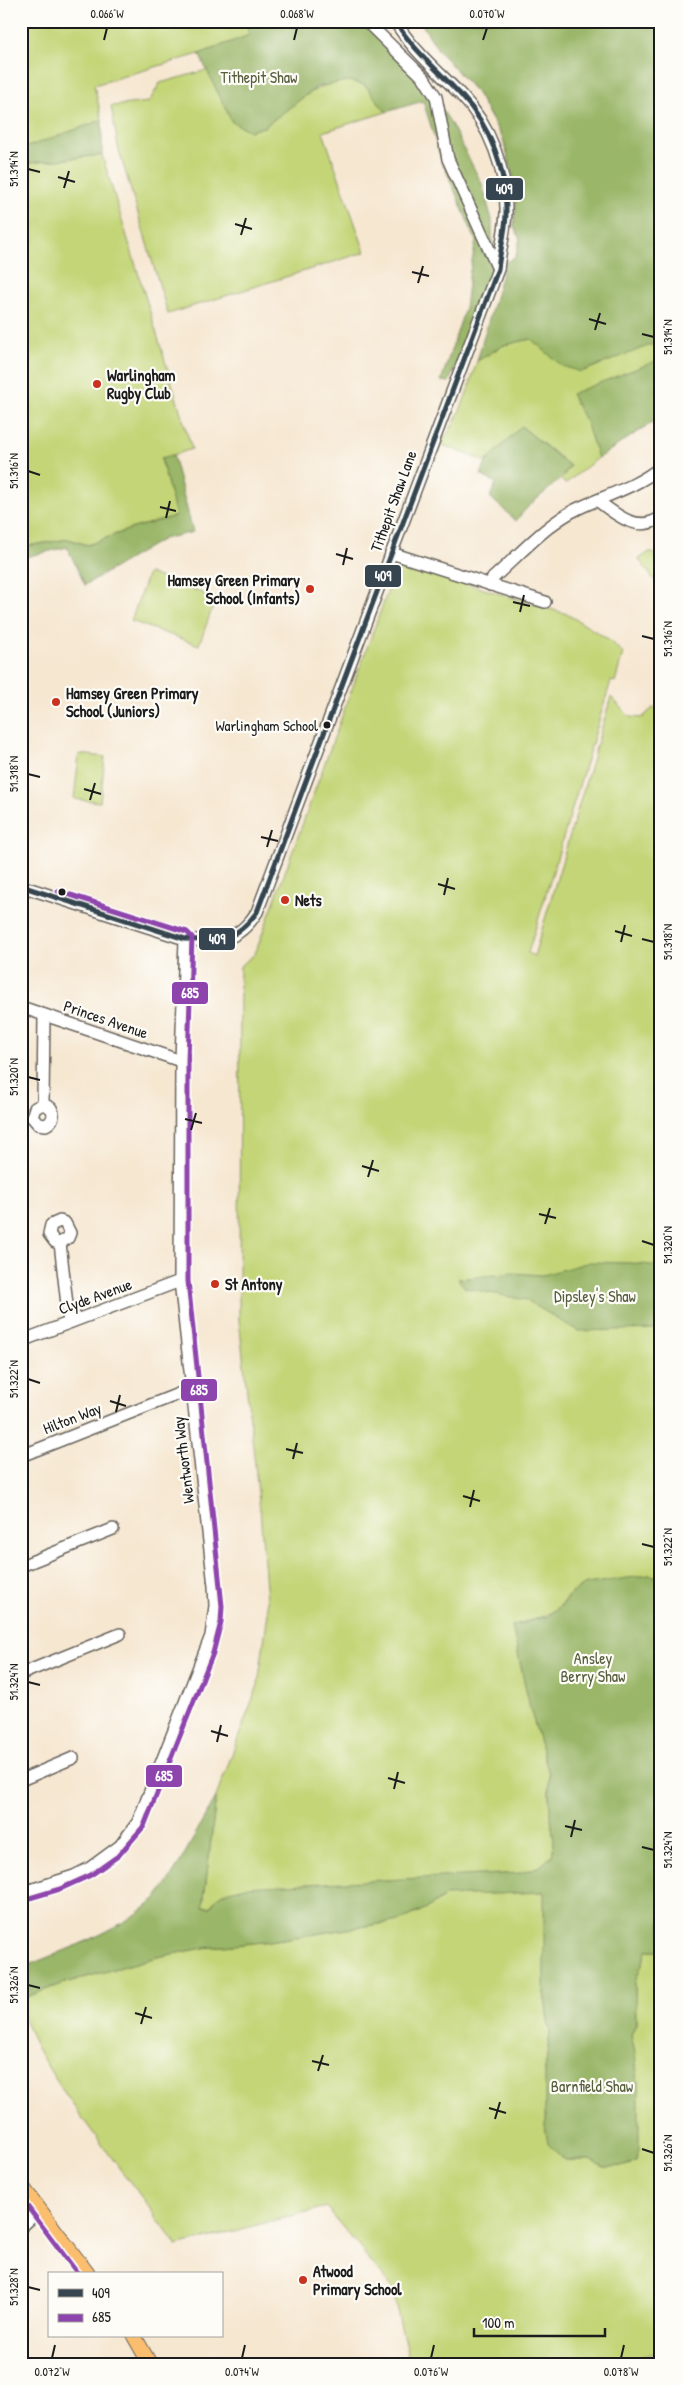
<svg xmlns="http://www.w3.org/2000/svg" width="682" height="2385" viewBox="0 0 682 2385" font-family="'Patrick Hand',sans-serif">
<rect width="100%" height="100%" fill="#fdfcf7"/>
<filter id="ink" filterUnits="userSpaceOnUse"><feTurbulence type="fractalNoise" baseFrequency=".02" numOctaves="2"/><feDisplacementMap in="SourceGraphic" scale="10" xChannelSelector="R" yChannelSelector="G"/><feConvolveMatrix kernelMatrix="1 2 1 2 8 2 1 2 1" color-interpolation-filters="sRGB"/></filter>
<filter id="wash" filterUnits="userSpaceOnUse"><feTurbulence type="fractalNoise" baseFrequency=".0096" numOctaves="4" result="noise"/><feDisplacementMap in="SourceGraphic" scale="20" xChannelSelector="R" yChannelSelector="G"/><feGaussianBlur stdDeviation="1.12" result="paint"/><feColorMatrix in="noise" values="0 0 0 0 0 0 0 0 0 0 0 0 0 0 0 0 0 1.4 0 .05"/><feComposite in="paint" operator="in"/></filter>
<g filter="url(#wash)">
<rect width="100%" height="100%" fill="#f6e7d1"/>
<g fill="#c3d577" stroke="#70784a">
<path d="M21,21h225l4,14 -51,19 -105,31 8,35 -53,21 -28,9z"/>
<path d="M420,21h241v403l-7,-3 -56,37 -33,26 -4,-4 9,-14 -49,-40 -35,36 -46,-18c20,-25 28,-53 37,-83l27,-16 27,-6 -26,-76 11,-7 4,-17 -6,-13 2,-24 -3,-26 -10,-37 -26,-46 -38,-42z"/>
<path d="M207,70l25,52 32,5c25,-19 66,-59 100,-42 8,4 16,19 22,27l-63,20 42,120 -197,62 -50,-167 -7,-41 38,-4 11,-19z"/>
<path d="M102,155l90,294 -31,10 15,57 -46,13 -42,16 -20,-6 -47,8v-383z"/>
<path d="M651,551l10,13v22l-2,1 -20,-28z"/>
<path d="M398,563l169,51 41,25 15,14 -8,29 -4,-1 -83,272 6,3 77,-259 19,20 12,1 12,-11 7,8v863l-12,-3 -78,18c-19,26 -31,23 -59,33l18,82 19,66v25l5,44 -2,13 -8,137 6,39 -5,38 2,24 17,66h26l13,7 22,-1 6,-2 8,-70 -4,-41 -4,-18 5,-12 -1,-41 12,-31h14v401l-51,12h-200l-19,-78 -65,-79 -149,39c-19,-26 -37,-52 -57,-77 -27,-38 -99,-125 -99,-170l40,-15 96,-27 46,-9 60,-6 136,-21 28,-13 17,-11 -241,10 13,-110 42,-112 10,-72 -8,-103 -21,-190 1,-354 15,-12z"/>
<path d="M148,573l68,25 -17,47 -68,-24z"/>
<path d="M79,754l26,3 -5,45 -26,-3z"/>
</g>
<g fill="#9ab668" stroke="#5b6942">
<path d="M246,21h117l56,53 31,48 32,62 10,36v51l-12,36 -31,75 -8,-1 24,-73 4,-32 7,-35 -34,-80 -19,-60 -37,11 -21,-27 -18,-4 -30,6 -53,40 -14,4 -18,-9 -33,-68 50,-19z"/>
<path d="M420,21h241v320l-80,31 -19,-6 -31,-27 -27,6 -27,16 28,-98 11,-7 4,-17 -6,-13 2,-24 -3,-26 -10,-37 -26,-46 -38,-42z"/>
<path d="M102,120v35l-81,9v-15z"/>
<path d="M661,359v65l-7,-3 -56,37 -12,-36 -15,-28z"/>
<path d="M521,426l49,40c-15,23 -39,33 -54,55l-26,-24 6,-14 -15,-8 5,-13z"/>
<path d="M173,455l20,77 -30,7 -78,46 -18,-38 -46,11v-11l47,-8 20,6 42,-16 46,-13 -15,-58z"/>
<path d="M590,1262l41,1 30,3v63l-83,2 -52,-31 -61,-12 -7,-9 55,-6 30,2z"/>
<path d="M649,1575l12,3v373h-14l-12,31 1,41 -5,12 4,18 4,41v56l-3,11 -11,5 -22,1 -13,-7h-26l-16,-16 -3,-19v-55l5,-38 -6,-39v-101l-99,4 -18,12 -28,13 -136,21 -60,6 -46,9 -96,27 -40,15v-31c39,-16 116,-43 141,-77 20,-29 36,-63 54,-94l-13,110h8c7,-16 19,-16 35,-20l274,-14 20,-7 12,-10 2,-13 -5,-44v-25l-19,-66 -18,-82 36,-10 16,-13 7,-10 15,-9z"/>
</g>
</g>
<g filter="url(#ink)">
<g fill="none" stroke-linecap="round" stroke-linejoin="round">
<defs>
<g id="minor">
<path d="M366,21l58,57 12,19 12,62 50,110"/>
<path d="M598,501c18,14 41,33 63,16"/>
<path d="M391,553l154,49"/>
<path d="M490,585l3,-7c25,-22 55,-56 86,-70 28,-13 57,-21 82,-41"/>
<path d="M21,886l164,53c33,4 53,3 72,-27l241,-643c2,-18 7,-38 8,-56 1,-42 -16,-88 -45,-118 -23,-24 -49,-45 -66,-74"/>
<path d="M21,1007l160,54"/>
<path d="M43,1104l8,4c4,7 2,13 -5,17l-8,-1 -6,-7 3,-9 8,-4 1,-89"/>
<path d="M60,1243l-5,-1 -6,-8 2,-9 9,-4 5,2 5,10 -2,5 -8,5 9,79"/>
<path d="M21,1341l159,-60"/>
<path d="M21,1456l170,-67"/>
<path d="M21,1566l92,-37"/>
<path d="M21,1674l99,-40"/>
<path d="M21,1780l52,-22"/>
<path d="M21,1893l53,-17 16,-8 30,-22 18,-24 73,-186 4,-30 -1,-20 -34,-305 1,-220 4,-122"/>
<path d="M21,2227l19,-17"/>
</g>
<g id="major">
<path d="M21,2185l67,89"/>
<path d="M134,2336l16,28"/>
</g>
</defs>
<use href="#minor" stroke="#68635b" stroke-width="14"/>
<use href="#major" stroke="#68635b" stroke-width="16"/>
<use href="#minor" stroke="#fff" stroke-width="11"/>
<use href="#major" stroke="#fbbe6e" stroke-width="14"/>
<defs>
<path id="bus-1" d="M21,886l164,53c34,3 51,2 72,-27l241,-643c2,-19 8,-38 8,-56 1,-43 -16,-87 -45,-118 -23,-25 -48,-45 -66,-74"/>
<g id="bus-2">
<path d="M23,1900l37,-11 31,-14 27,-19 26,-30 69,-173 8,-31 1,-16 -34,-325v-220l4,-124 -5,-5 -129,-41"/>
<path d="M21,2198l57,76"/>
</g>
</defs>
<use href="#bus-1" stroke="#fdfcf7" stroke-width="9"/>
<use href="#bus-2" stroke="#fdfcf7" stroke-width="9"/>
<use href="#bus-1" stroke="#36454f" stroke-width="5"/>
<use href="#bus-2" stroke="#8e44ad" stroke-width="5"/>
</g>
</g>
<path fill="none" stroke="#1c1c1c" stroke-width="2" d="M104,40l3,-12M294,40l3,-12M483,40l4,-12M28,169l12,3M58,177l17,5M64,188l5,-17M235,224l17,5M241,235l5,-17M412,272l17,4M418,283l5,-17M589,319l17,5M595,330l5,-17M642,334l12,3M28,471l12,4M160,507l16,4M166,518l4,-17M336,554l17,5M343,565l4,-17M513,602l17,4M520,612l4,-17M642,636l12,3M28,774l12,3M84,789l17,5M90,800l5,-17M261,837l17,4M267,847l5,-17M438,884l17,5M444,895l4,-17M615,931l17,5M642,939l12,3M621,942l4,-17M28,1077l12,3M185,1119l17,4M191,1130l5,-17M362,1166l17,5M368,1177l5,-17M539,1214l17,4M545,1224l5,-16M642,1241l12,4M28,1379l12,4M110,1401l16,5M116,1412l4,-17M286,1449l17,4M293,1459l4,-16M463,1496l17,5M470,1507l4,-17M642,1544l12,3M28,1682l12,3M211,1731l17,5M217,1742l4,-17M388,1778l17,5M394,1789l4,-17M565,1826l17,4M571,1837l4,-17M642,1847l12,3M28,1985l12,3M135,2013l17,5M141,2024l5,-17M312,2061l17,4M318,2071l5,-16M489,2108l17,5M495,2119l5,-17M642,2149l12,4M28,2287l12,3M52,2358l3,-13M242,2358l3,-13M431,2358l3,-13M621,2358l3,-13"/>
<g fill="#c8321e" stroke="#fdfcf7" stroke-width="2">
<circle cx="97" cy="384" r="5"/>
<circle cx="310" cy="589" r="5"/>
<circle cx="56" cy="702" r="5"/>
<circle cx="285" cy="900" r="5"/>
<circle cx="215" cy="1284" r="5"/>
<circle cx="303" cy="2280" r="5"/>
</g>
<g fill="#1c1c1c" stroke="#fdfcf7" stroke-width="2">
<circle cx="327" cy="725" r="4.5"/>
<circle cx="62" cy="892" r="4.5"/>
</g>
<g text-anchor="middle" stroke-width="4.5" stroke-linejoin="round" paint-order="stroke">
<g font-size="15" fill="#1c1c1c" stroke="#fdfcf7" text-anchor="end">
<text x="318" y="731">Warlingham School</text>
</g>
<g font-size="16" fill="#565d3c" stroke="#fdfcf7">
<text x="259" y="83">Tithepit Shaw</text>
<text x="595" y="1302">Dipsley's Shaw</text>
<text x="593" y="1664">Ansley<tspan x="593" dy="18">Berry Shaw</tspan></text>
<text x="592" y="2092">Barnfield Shaw</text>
</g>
<g font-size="16" font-weight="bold" fill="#1c1c1c" stroke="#fdfcf7" text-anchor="start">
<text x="107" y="381">Warlingham<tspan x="107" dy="18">Rugby Club</tspan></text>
<text x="300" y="586" text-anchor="end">Hamsey Green Primary<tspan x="300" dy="18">School (Infants)</tspan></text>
<text x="66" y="699">Hamsey Green Primary<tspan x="66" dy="18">School (Juniors)</tspan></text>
<text x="295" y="906">Nets</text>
<text x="225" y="1290">St Antony</text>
<text x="313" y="2277">Atwood<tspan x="313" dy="18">Primary School</tspan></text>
</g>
<g font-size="16" fill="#1c1c1c" stroke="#fdfcf7">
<text transform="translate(393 501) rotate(-70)" y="6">Tithepit Shaw Lane</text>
<text transform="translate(106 1019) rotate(19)" y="6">Princes Avenue</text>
<text transform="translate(95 1296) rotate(-20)" y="6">Clyde Avenue</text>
<text transform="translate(72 1418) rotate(-21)" y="6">Hilton Way</text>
<text transform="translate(183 1460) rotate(-97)" y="6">Wentworth Way</text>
</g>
</g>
<g stroke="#fdfcf7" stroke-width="2">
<rect x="485" y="177" width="39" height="24" rx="5" fill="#36454f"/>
<rect x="364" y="564" width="38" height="24" rx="5" fill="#36454f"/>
<rect x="198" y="927" width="38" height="24" rx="5" fill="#36454f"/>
<rect x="171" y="981" width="38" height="24" rx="5" fill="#8e44ad"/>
<rect x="180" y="1378" width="38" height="24" rx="5" fill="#8e44ad"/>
<rect x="145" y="1764" width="38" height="24" rx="5" fill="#8e44ad"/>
</g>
<g font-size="14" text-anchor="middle" font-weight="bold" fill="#fff">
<text x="504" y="194">409</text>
<text x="383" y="581">409</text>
<text x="217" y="944">409</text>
<text x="190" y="998">685</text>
<text x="199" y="1395">685</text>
<text x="164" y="1781">685</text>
</g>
<rect width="682" height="2385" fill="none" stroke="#fdfcf7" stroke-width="55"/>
<rect x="48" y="2272" width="175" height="65" fill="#fdfcf7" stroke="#a3a29f"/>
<rect x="58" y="2289" width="25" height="8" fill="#36454f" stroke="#a3a29f"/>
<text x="92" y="2298" font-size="15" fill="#1c1c1c">409</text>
<rect x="58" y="2314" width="25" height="8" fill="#8e44ad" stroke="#a3a29f"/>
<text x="92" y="2322" font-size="15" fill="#1c1c1c">685</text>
<path d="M474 2328v8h131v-8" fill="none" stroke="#1c1c1c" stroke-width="2.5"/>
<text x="482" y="2328" font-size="15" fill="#1c1c1c" stroke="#fdfcf7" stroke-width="4" paint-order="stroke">100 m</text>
<rect x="28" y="28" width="626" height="2330" fill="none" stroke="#1c1c1c" stroke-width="2"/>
<g font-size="12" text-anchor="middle" fill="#1c1c1c">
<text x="107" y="18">0.066°W</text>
<text x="297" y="18">0.068°W</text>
<text x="487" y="18">0.070°W</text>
<text transform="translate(14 169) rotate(-90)" y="4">51.314°N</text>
<text transform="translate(668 337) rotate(-90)" y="4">51.314°N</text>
<text transform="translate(14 471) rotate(-90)" y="4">51.316°N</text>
<text transform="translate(668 639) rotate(-90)" y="4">51.316°N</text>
<text transform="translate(14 774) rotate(-90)" y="4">51.318°N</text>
<text transform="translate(668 942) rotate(-90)" y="4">51.318°N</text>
<text transform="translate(14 1077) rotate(-90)" y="4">51.320°N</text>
<text transform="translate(668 1245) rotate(-90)" y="4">51.320°N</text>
<text transform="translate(14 1379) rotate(-90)" y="4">51.322°N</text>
<text transform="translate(668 1547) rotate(-90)" y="4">51.322°N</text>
<text transform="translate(14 1682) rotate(-90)" y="4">51.324°N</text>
<text transform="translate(668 1850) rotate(-90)" y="4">51.324°N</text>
<text transform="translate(14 1985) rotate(-90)" y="4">51.326°N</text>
<text transform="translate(668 2153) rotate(-90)" y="4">51.326°N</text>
<text transform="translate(14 2287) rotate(-90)" y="4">51.328°N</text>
<text x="52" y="2376">0.072°W</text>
<text x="242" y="2376">0.074°W</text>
<text x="431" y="2376">0.076°W</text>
<text x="621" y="2376">0.078°W</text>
</g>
</svg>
